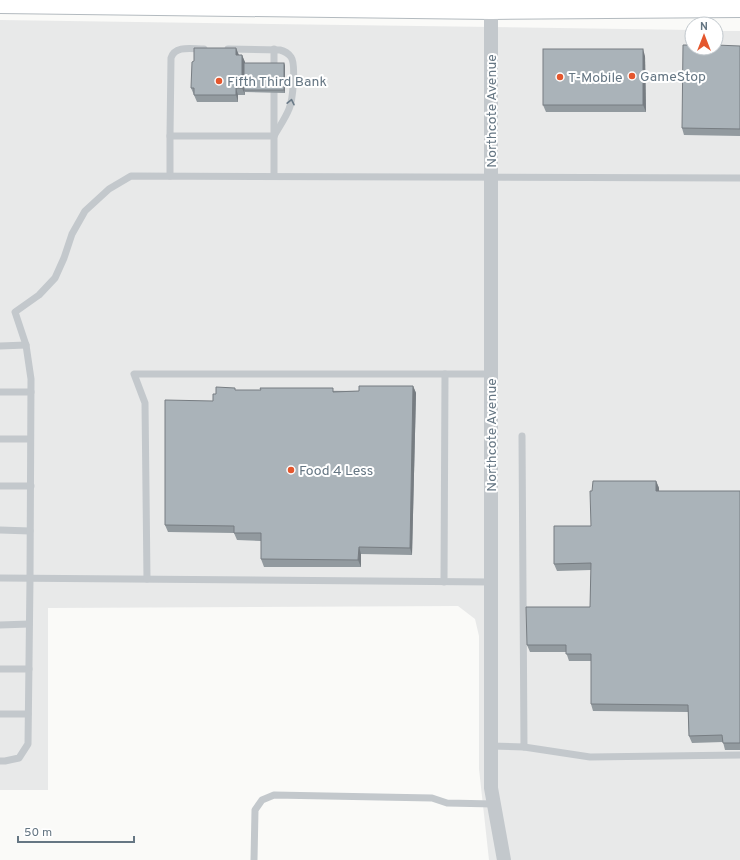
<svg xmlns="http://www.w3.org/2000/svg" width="740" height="860" viewBox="0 0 740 860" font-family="Overpass,sans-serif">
<rect width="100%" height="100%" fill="#fafaf8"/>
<path fill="#e8e9e9" d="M0,20l692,10v18h24v-17h24v829h-251l-10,-91v-133l-4,-17 -17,-13 -410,2v182h-48z"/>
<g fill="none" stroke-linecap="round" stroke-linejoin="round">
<defs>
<path id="secondary" d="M0,3l491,6 249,-2"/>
</defs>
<use href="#secondary" stroke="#b3babf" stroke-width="22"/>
<g stroke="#c3c8cc" stroke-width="7">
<path d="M228,49l52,1c4,1 8,3 11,7 5,7 2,43 -2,52 -4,10 -10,18 -15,27"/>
<path d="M274,49v17"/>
<path d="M170,136l1,-78c4,-13 21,-9 33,-9"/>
<path d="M274,136v-43"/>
<path d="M170,176v-40h104v40"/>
<path d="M0,346l26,-1"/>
<path d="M0,392h31"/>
<path d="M0,439h30"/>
<path d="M0,486h31"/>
<path d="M0,530l30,1"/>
<path d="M0,578l491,4"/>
<path d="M147,579l-2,-176 -11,-29h357"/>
<path d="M444,582l1,-208"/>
<path d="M0,625l29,-1"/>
<path d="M0,669h29"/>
<path d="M0,714h28"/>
<path d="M491,746l33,1 -2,-311"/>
<path d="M524,747l66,10 150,-2"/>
<path d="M0,761h5l14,-3 9,-14 2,-165 1,-200 -5,-34 -11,-33 24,-17 16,-17 9,-20 8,-24 13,-23 24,-22 22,-13 609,2"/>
<path d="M254,860l1,-50 7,-10 12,-5 158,3 15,5 47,1"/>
</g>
<path stroke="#c3c8cc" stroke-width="14" d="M491,9v779l13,72"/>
<use href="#secondary" stroke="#fff" stroke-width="20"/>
</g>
<g fill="#929a9f">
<path d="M740,46v90l-56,-1 -2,-7z"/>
<path d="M236,48l2,7h4l3,8h39l1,3v27l-40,-1v3h-7v7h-41l-6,-14z"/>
<path d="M645,56l1,56h-100l-3,-7z"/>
<path d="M413,386l3,7 -4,162 -51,-1v13h-97l-3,-8v-18l-24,-1 -3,-7 -66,-1 -3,-7 48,-124 23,-11 123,1z"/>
<path d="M656,481l3,7v3h81v259h-15l-2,-8 -31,1 -3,-7 -1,-24 -95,-1 -2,-7v-43h-22l-3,-9h-36l-3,-7 63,-38 1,-37 -34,1 -3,-7 37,-38z"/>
</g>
<g fill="#777d82">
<path d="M236,48l3,7h-3z"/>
<path d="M643,49l2,7 1,56 -3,-7z"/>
<path d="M242,55l3,7v28h-1l1,5 -3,-7z"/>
<path d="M284,63l1,3v27l-1,-3z"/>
<path d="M236,88l2,7v7l-2,-7z"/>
<path d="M413,386l3,7 -4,162 -2,-7z"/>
<path d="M656,481l3,7v10l-3,-7z"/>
<path d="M359,547l2,7v13l-3,-7z"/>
</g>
<g fill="#aab3b9" stroke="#777d82">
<path d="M683,45h9v3h24v-3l24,1v83l-58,-1z"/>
<path d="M194,48h42v7h6v33h-6v7h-42v-7h-3l1,-26 2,-1z"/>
<rect x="543" y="49" width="100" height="56"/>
<rect x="244" y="63" width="40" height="27"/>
<path d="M359,386h54l-3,162 -51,-1 -1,13 -97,-1v-26h-27v-7l-69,-1v-125l48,1v-7h3v-7l19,1v2h26l-1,-2h73v4l26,-1z"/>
<path d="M593,481h63v10h84v252h-17l-1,-8 -33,1 -1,-31 -97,-1v-50h-25v-9h-39l-1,-38h64l1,-44 -37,1v-38h37l-1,-35h2z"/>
</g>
<defs><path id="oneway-chevron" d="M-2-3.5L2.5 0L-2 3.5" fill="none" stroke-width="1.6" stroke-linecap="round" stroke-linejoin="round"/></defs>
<use stroke="#6a7a87" href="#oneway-chevron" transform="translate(291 102) rotate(-78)"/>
<g fill="#e4572e" stroke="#fff" stroke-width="1.5">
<circle cx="632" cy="76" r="4"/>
<circle cx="560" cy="77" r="4"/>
<circle cx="219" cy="81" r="4"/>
<circle cx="291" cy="470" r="4"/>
</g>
<g text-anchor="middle" stroke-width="4" stroke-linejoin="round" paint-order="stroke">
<g font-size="14" fill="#657683" stroke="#fff" text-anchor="start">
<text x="640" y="81">GameStop</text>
<text x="568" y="82">T-Mobile</text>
<text x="227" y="86">Fifth Third Bank</text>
<text x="299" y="475">Food 4 Less</text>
</g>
<g font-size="14" fill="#657683" stroke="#fff">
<text transform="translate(491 111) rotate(-90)" y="5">Northcote Avenue</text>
<text transform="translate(491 435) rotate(-90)" y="5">Northcote Avenue</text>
</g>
</g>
<g transform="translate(704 36)"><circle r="19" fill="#ffffff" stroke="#c1c8cd"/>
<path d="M0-3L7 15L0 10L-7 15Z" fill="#e4572e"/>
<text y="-6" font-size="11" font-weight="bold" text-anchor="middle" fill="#657683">N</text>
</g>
<path d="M18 836v6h116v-6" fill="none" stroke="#657683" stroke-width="2"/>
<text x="24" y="836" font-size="12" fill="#657683" stroke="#ffffff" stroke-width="3" paint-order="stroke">50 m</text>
</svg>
